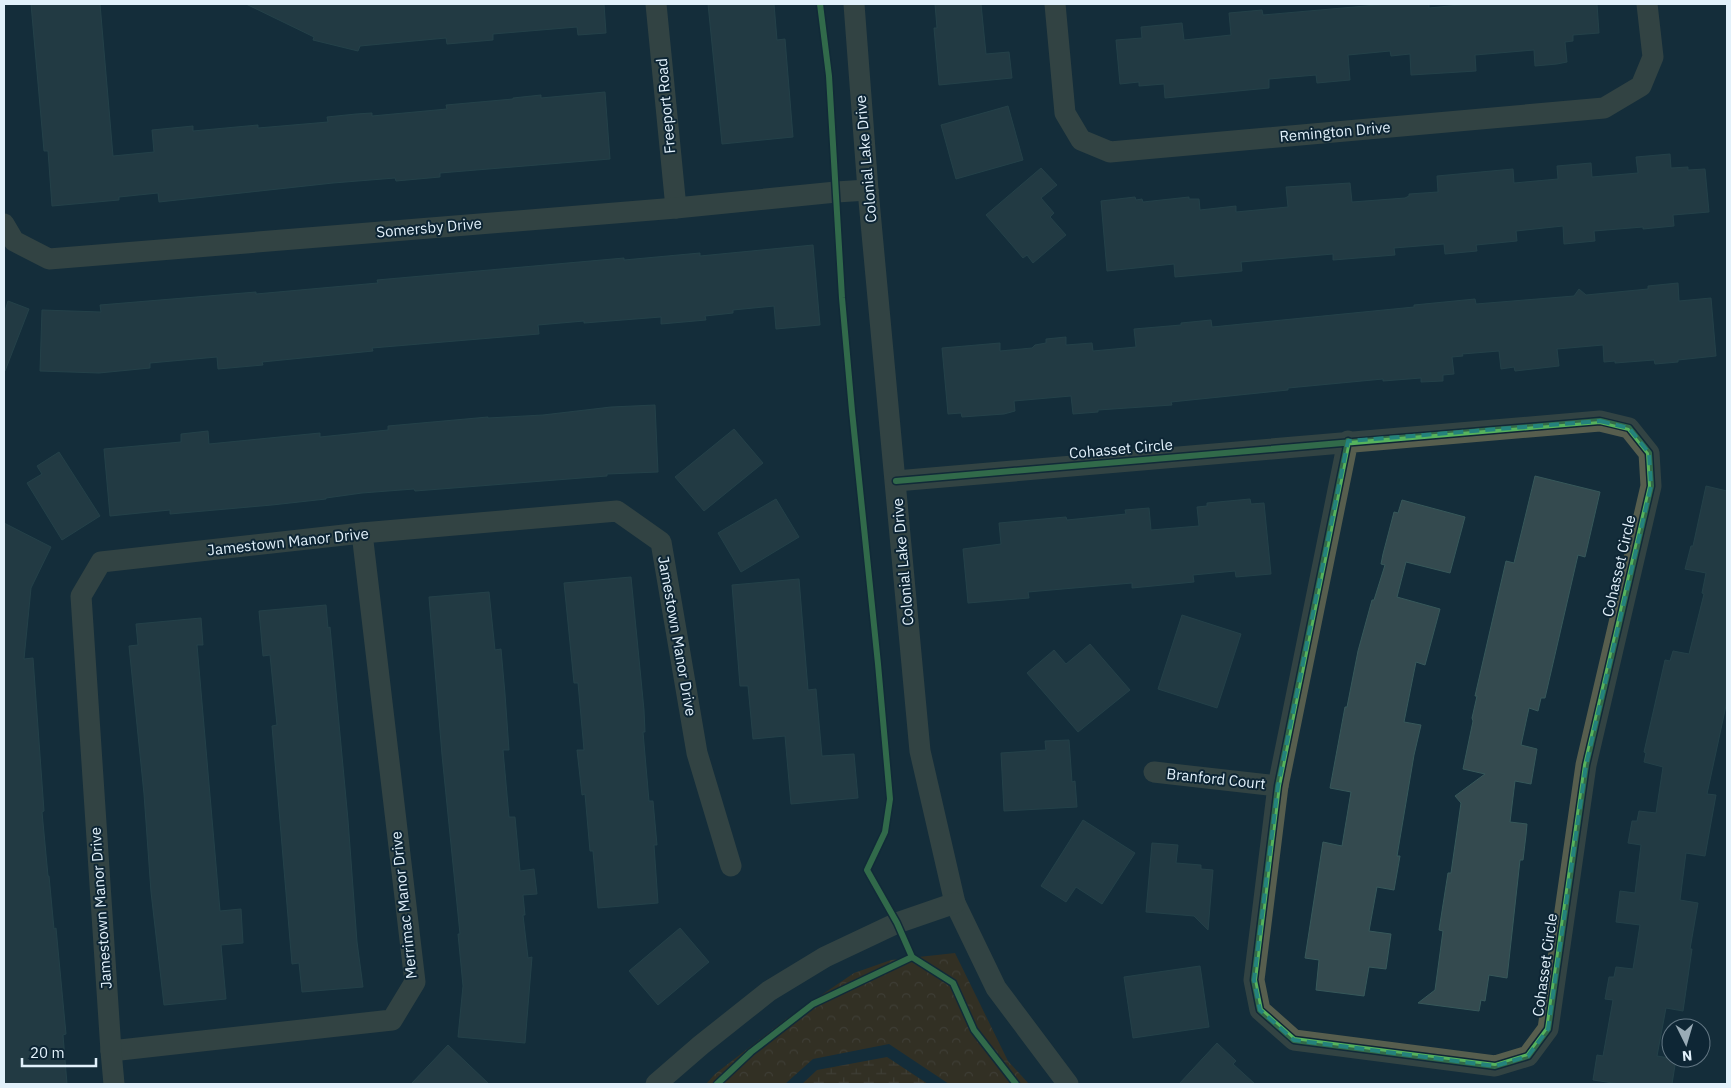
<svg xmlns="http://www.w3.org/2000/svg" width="1731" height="1088" viewBox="0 0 1731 1088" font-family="'IBM Plex Sans',sans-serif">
<defs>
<pattern id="wetland-marsh" width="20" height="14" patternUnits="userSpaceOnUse" patternTransform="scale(1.25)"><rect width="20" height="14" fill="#58330a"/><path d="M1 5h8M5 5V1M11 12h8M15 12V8" fill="none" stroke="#70512f"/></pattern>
<pattern id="park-crowns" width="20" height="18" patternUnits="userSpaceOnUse" patternTransform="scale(1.25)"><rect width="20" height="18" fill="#58330a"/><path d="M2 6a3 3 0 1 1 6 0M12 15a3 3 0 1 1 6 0" fill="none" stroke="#70512f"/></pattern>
</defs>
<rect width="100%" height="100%" fill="#142d3a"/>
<path fill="url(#wetland-marsh)" d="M887,1057l41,27h-126l15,-14z"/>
<path fill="url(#park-crowns)" d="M955,953l53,108 21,23h-80l-60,-40 -76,15 -28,25h-79l9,-10 71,-55 68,-46 37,-13z"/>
<g fill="#344a4f" stroke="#37585a">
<path d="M31,4h69l13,152 41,-4 -2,-22 41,-4v5l65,-6v3l70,-6 -1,-5 29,-3 16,-1v3l75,-7 -1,-4 67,-6v-1l28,-3v3l64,-6 5,67 -170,14v4l-44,4 -1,-3 -62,5 -174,19 -1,-9 -39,4v3l-67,6 -4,-55h-4z"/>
<path d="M246,4h358l2,29 -28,2 -1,-8 -84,7v6l-46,4 -1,-6 -86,8 -2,5 -45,-11 1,-3z"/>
<path d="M708,4h66l3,36 8,-1 8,98 -71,7z"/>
<path d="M935,4h46l5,50 23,-2 3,26 -73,7 -5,-57h3z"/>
<path d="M1388,4h41v4l41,-4h127l2,29 -26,2v6l-8,1 2,20 -10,2 -22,2 -1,-16 -59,5 1,16 -65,4 -1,-21 -19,2 -1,-5 -42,4 2,25 -33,3 -1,-8 -47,4v9l-104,10 -1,-14 -25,2v-4l-19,2 -4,-44 26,-2 -1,-11 41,-4 2,17 47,-5 -2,-22 33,-3 1,5z"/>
<path d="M1008,106l15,54 -67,19 -15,-54z"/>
<path d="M1670,154l1,14 17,-1v3l17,-1 4,43 -36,3 1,11 -31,3v-2l-49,4 1,10 -31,3 -1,-18 -47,5 1,10 -41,4 1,6 -32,3 -1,-10 -50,4 1,7 -62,5v-6l-92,8 1,9 -67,6 -1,-13 -67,7 -6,-70 34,-4 1,3 6,-1 1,3 46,-5v2h10l1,11 36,-4v6l52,-5 -2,-20 64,-4 2,19 53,-4 4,-2v-2l29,-2 -1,-16 76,-7 1,14 44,-4 -1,-13 34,-3 1,14 46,-4 -2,-16z"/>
<path d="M1041,168l16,17 -16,13 13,15 -4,4 16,18 -33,28 -6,-8 -4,3 -37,-43z"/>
<path d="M813,245l7,80 -44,4 -2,-23 -41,4v3l-28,3 1,4 -45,4v-7l-77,6v-2l-46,4 1,9 -167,14 1,3 -111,11 1,3 -45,4 -1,-12 -67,6v5l-51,5 -59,-2 2,-61 59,2 -1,-7 156,-13v2l66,-6 56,-5 -1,-3 247,-22v2l76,-7v3z"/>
<path d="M1678,283l1,18 32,-3 5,58 -38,4v2l-23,2 -1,-4 -39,3v-2l-11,1 -1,-17 -46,4 2,17 -44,5 -1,-4 -13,2 -2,-18 -37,3 1,2 -11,1 2,17 -11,1v6l-22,1v-4l-38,3v-2l-95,9v2l-117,12 1,3 -74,5v2l-25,2 -2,-18 -57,5 1,10 -11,3 -42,3 -1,-4 -13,1 -6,-66 58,-5v8l32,-3 3,-3 11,-2v-4l20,-2v8l26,-2 1,8 43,-4 -2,-18 47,-4v-2l30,-3 1,7 202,-20v-2l61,-6 1,5 98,-8 5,-7 7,6 62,-6v-3z"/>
<path d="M8,301l21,8 -24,62h-1v-57z"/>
<path d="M655,405l3,67 -51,2v2l-192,15 -1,-2 -52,4 -36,5v1l-54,6 -102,9v-4l-60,6 -6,-67 77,-7v-8l27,-3 1,13 111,-11v4l68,-7v-4l100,-9v1l55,-3 68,-8z"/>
<path d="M734,429l29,34 -59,48 -29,-34z"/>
<path d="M59,452l41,64 -38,24 -35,-57 15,-9 -5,-8z"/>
<path d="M1535,476l65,16 -15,65 -7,-2 -33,143h-4l-3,13 -9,-3 -8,37 16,4 -6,35 -16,-3 -5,41 17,2 -1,11 -3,25h-3l-13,118 -18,-3 -4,26 -4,-1 -2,11 -61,-8 17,-13 8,-59 -4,-1 9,-57h3l10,-70 -6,-7 30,-22 -22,-5 10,-48 -1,-3 5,-22h-2l31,-135 8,2z"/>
<path d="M1706,486l21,5v210l-20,93 9,1 -11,61 -19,-3 -6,47 18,3 -8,46h2l-9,62 -17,-3 -9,48 19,3 -4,25h-52l-27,-4 4,-25 6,1 10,-56 -8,-1 4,-22h5l2,-10 17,2 7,-44 -24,-3 4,-31 15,2 6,-48 -13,-2 4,-22h5l2,-10 17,2 7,-46 -19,-5 2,-9 -2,-1 21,-92 5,1 3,-10 16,3 15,-60 -2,-1 4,-20 -21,-4 6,-23h2z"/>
<path d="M776,499l23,38 -58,35 -23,-39z"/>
<path d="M1250,499l1,5 13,-1 7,71 -35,3 -1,-6 -42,4 1,7 -62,6v-5l-104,9 1,6 -61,5 -5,-54 38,-5 -2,-21 67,-6 1,3 59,-6 -1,-4 24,-2 2,22 48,-4 -2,-19 10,-1v-3z"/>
<path d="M1402,500l63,17 -15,56 -44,-11 -9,35 43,12 -15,56 -9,-3 -12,60 17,3 -7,30 -17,101h3l-6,34 -17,-3 -8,44 22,3 -5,35 -17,-2 -5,29 -48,-6 3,-30 -14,-2 18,-116 19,4 9,-54 -21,-4 15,-81h2l11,-56 14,-51h2l11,-35 -4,-1 2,-10 11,-42 4,1z"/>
<path d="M4,523l47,24 -20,41 -7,71 9,-1 11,153 -2,1 6,64h1l5,53 2,-1 10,106 -3,1 4,49h-63z"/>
<path d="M631,577l13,133 1,22h-2l6,69h4l4,44h-3l4,58 -60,5 -5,-57h-3l-5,-57 -3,1 -5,-45h7l-6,-67h-4l-10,-100z"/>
<path d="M799,579l9,111 8,-1 6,67 32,-2 4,44 -67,6 -6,-68 -32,3 -5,-53h-8l-8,-101z"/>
<path d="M489,592l6,58 6,-1 4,45 4,56h-6l6,67h6l5,54 14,-2 3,25 -14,1 2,20h-2l5,43 4,-1 -7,86 -67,-6 5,-51 -5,-52h2l-18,-179 -13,-158z"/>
<path d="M326,605l2,23 2,-1 18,193 9,122 6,45 -61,5 -3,-29 -7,1 -6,-71 -14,-167 5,-1 -7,-70 -7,1 -4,-45z"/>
<path d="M1182,615l59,19 -24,74 -59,-19z"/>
<path d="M201,618l2,27h-6l23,266 21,-2 2,34 -22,2 5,54 -62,6 -13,-113 -7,-98 -15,-148 9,-1 -2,-21z"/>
<path d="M1090,644l40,46 -52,42 -51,-59 27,-23 12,14z"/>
<path d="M1069,740l3,42 3,-1 2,26 -73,4 -3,-58 45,-3 -1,-9z"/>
<path d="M1083,820l52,33 -33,51 -26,-17 -10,15 -25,-16z"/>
<path d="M1152,843l26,2 -2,18 25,2v4l12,1 -5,60 -14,-14 -48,-4z"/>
<path d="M680,928l29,34 -51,43 -29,-34z"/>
<path d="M1200,966l9,61 -76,11 -9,-61z"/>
<path d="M1217,1043l19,18 -3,3 22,20h-76z"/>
<path d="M448,1045l41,39h-78z"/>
</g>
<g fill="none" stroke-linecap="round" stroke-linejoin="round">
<g stroke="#575e4e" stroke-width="21">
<path d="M656,4l20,204"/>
<path d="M854,4l14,186 52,561 35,152 41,85 72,96"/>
<path d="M1055,4l10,109 16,27 29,12 494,-44 37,-22 12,-29 -6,-53"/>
<path d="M4,224l10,17 35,18 627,-51 160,-16 32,-2"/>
<path d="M896,481l704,-60 29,7 20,25 2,33 -65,279 -38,264 -20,27 -33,10 -201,-26 -34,-30 -6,-30 24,-194 70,-345"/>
<path d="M1154,772l124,14"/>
<path d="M111,1051l281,-31 23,-38 -53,-449"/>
<path d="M114,1084l-3,-33 -30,-455 20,-34 261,-29 255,-22 44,31 36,211 34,113"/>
<path d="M656,1084l45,-39 68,-54 56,-34 72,-34 58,-20"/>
</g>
<defs>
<g id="cycleway">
<path d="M820,4l9,72 13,222 10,113 26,253 12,135 -5,33 -18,38 30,53 15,34 41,26 21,47 42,54"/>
<path d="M896,481l704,-60 29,7 20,25 2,33 -65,279 -38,264 -20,27 -33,10 -201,-26 -34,-30 -6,-30 24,-194 70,-345"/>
<path d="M717,1084l34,-32 62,-48 99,-47"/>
</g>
</defs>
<use href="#cycleway" stroke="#0e2635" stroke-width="9"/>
<use href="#cycleway" stroke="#56b35d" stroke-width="6"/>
</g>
<path d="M0 0H1731V1088H0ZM1600,421l29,7 20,25 2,33 -65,279 -38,264 -20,27 -33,10 -201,-26 -34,-30 -6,-30 24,-194 70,-345z" fill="#142d3a" fill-opacity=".55" fill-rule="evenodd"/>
<path fill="none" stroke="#24827c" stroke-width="4" stroke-dasharray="10 6" stroke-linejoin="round" d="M1600,421l29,7 20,25 2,33 -65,279 -38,264 -20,27 -33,10 -201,-26 -34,-30 -6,-30 24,-194 70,-345z"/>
<g text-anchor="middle" stroke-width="4" stroke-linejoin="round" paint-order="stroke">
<g font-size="15" fill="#e2f1fb" stroke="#0e2635">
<text transform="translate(666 106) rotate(-95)" y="5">Freeport Road</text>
<text transform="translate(1335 132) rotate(-5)" y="5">Remington Drive</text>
<text transform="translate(866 159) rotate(-95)" y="5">Colonial Lake Drive</text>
<text transform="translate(429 228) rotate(-5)" y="5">Somersby Drive</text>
<text transform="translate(1121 449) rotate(-5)" y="5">Cohasset Circle</text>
<text transform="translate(288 542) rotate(-6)" y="5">Jamestown Manor Drive</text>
<text transform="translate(903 562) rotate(-95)" y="5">Colonial Lake Drive</text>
<text transform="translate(1619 566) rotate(-77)" y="5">Cohasset Circle</text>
<text transform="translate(677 636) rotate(80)" y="5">Jamestown Manor Drive</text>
<text transform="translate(1216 779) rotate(6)" y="5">Branford Court</text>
<text transform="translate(404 905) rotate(-96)" y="5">Merrimac Manor Drive</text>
<text transform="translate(101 908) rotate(-94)" y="5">Jamestown Manor Drive</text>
<text transform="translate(1545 965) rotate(-82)" y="5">Cohasset Circle</text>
</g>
</g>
<rect width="1731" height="1088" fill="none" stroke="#e2f1fb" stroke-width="10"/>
<g transform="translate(1686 1043) rotate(175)"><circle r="24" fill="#0e2635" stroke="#637784"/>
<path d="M0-4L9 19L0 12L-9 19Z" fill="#9aacb7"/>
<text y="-8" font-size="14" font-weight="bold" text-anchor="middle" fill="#e2f1fb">N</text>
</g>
<path d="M22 1058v8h74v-8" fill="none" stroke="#e2f1fb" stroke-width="2.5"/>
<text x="30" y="1058" font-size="15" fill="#e2f1fb" stroke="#0e2635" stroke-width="4" paint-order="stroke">20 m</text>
</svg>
